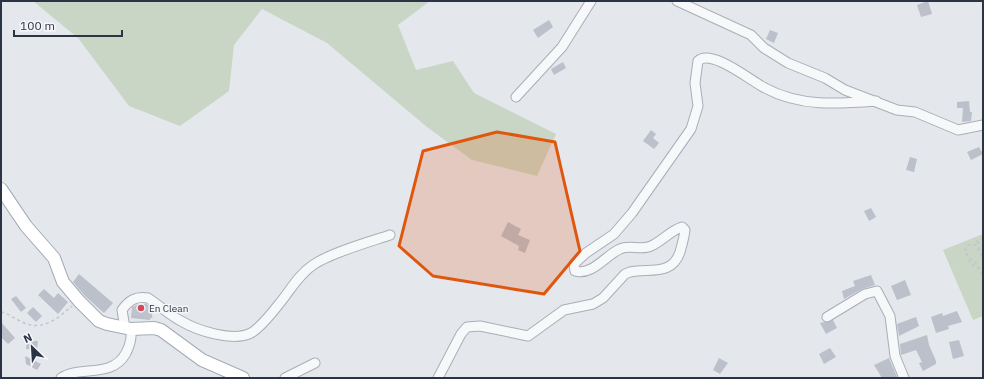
<svg xmlns="http://www.w3.org/2000/svg" width="984" height="379" viewBox="0 0 984 379" font-family="'IBM Plex Sans',sans-serif">
<rect width="100%" height="100%" fill="#e4e7ec"/>
<g fill="#c9d6c5">
<path d="M33,1h397l-32,24 18,45 37,-9 21,32 82,41 -19,42 -65,-16 -45,-33 -100,-84 -65,-34 -28,36 -5,46 -49,35 -51,-20 -51,-68z"/>
<path d="M983,234v82l-10,4 -30,-70z"/>
</g>
<g fill="#bbc0ca">
<path d="M928,1l4,13 -11,3 -4,-12z"/>
<path d="M549,20l4,7 -15,11 -5,-8z"/>
<path d="M770,30l8,3 -4,10 -8,-4z"/>
<path d="M563,62l3,6 -12,7 -3,-6z"/>
<path d="M969,101l1,11h2l-1,9 -9,1 1,-14h-6v-6z"/>
<path d="M651,130l5,4 -3,4 6,5 -5,6 -11,-8z"/>
<path d="M979,147l4,7 -12,6 -4,-8z"/>
<path d="M910,157l7,2 -3,13 -8,-2z"/>
<path d="M871,208l5,9 -7,4 -5,-10z"/>
<path d="M508,222l13,7 -3,6 12,5 -5,13 -7,-3 1,-4 -18,-10z"/>
<path d="M79,274l34,29 -9,10 -19,-17 -12,-14z"/>
<path d="M871,275l4,10 -13,4 -18,10 -2,-8 13,-5 -2,-5z"/>
<path d="M905,280l6,15 -14,5 -6,-14z"/>
<path d="M44,289l10,9 4,-5 10,9 -10,12 -20,-19z"/>
<path d="M16,296l10,12 -5,4 -10,-13z"/>
<path d="M138,304h8l5,3 -1,13 -19,-2 1,-10z"/>
<path d="M33,307l9,9 -6,6 -9,-9z"/>
<path d="M957,311l5,11 -14,4 1,3 -13,4 -5,-16 11,-4 1,3z"/>
<path d="M916,317l3,9 -20,10 -2,-12z"/>
<path d="M833,320l4,8 -11,6 -6,-11z"/>
<path d="M1,322l14,16 -7,6 -7,-7z"/>
<path d="M927,335l2,10 7,16v3l-13,7 -4,-8 3,-1 -6,-12 -15,5 -1,-11z"/>
<path d="M27,340l11,1 -1,9 -11,-1z"/>
<path d="M959,340l5,16 -11,3 -4,-17z"/>
<path d="M830,348l6,9 -12,7 -5,-10z"/>
<path d="M25,356l16,8 -4,6 -11,-6z"/>
<path d="M719,358l9,5 -8,11 -7,-4z"/>
<path d="M889,358l8,19 -15,1 -8,-13z"/>
</g>
<g fill="none" stroke-linecap="round" stroke-linejoin="round">
<path stroke="#bfc3cb" stroke-width="9" stroke-dasharray="9 4.5" stroke-linecap="butt" d="M132,311h15l1,8"/>
<defs>
<g id="minor">
<path d="M677,1l74,34 13,13 24,15 37,15 20,12 52,20 18,2 43,18 25,-5"/>
<path d="M516,97l46,-50 29,-46"/>
<path d="M827,317l38,-23 12,-3 13,25 5,40 9,22"/>
<path d="M125,328l-3,-18c7,-10 14,-14 26,-12 12,8 22,17 33,23 17,10 52,21 70,12 10,-6 21,-20 28,-29 11,-13 19,-29 34,-39 17,-12 56,-23 77,-30"/>
<path d="M61,378c19,-13 51,1 65,-25 4,-8 6,-15 5,-24"/>
<path d="M285,378l30,-15"/>
<path d="M438,378l23,-44 6,-7 13,-1 48,10 36,-26 29,-6 10,-6 22,-24 5,-2c20,-4 42,4 50,-20 2,-7 4,-14 5,-22l-3,-3c-12,4 -20,14 -31,19 -10,5 -21,-2 -31,3 -14,6 -28,27 -45,22l-1,-7 12,-11 28,-19 18,-21 59,-84 7,-23 -3,-23 3,-22c13,-13 53,20 67,27 35,19 73,16 111,13"/>
</g>
<path id="major" d="M1,189l25,37 28,32 9,24 16,19 20,20 8,3 24,5 23,-1 7,2 41,30 41,18"/>
</defs>
<use href="#minor" stroke="#a9aeb7" stroke-width="11"/>
<use href="#major" stroke="#a3abb8" stroke-width="14"/>
<g stroke="#c2c5cb" stroke-width="1.5" stroke-dasharray="3 3" stroke-linecap="butt">
<path d="M976,240l2,3"/>
<path d="M965,248l5,14 8,7"/>
<path d="M980,250l-2,-7 5,-4"/>
<path d="M982,256l-8,-12 -7,1c-6,10 7,14 11,21 2,3 3,8 5,12"/>
<path d="M1,312c9,2 17,9 26,12 18,6 32,-7 45,-18"/>
</g>
<use href="#minor" stroke="#f7f8fa" stroke-width="9"/>
<use href="#major" stroke="#fff" stroke-width="12"/>
</g>
<path fill="#df570f" fill-opacity="0.2" stroke="#df570f" stroke-width="3" stroke-linejoin="round" d="M497,132l58,10 25,109 -36,43 -111,-18 -34,-30 24,-95z"/>
<circle fill="#d1495b" stroke="#f4f6f9" stroke-width="1.5" cx="141" cy="308" r="4"/>
<g text-anchor="middle" stroke-width="3" stroke-linejoin="round" paint-order="stroke">
<g font-size="10" fill="#2b3445" stroke="#f4f6f9" text-anchor="start">
<text x="149" y="312">En Clean</text>
</g>
</g>
<rect width="984" height="379" fill="none" stroke="#2b3445" stroke-width="4"/>
<g transform="translate(32 347) rotate(335)" stroke="#f4f6f9" stroke-width="3" paint-order="stroke">
<path d="M0-3L7 15L0 10L-7 15Z" fill="#2b3445"/>
<text y="-6" font-size="11" font-weight="bold" text-anchor="middle" fill="#2b3445">N</text>
</g>
<path d="M14 30v6h108v-6" fill="none" stroke="#2b3445" stroke-width="2"/>
<text x="20" y="30" font-size="12" fill="#2b3445" stroke="#f4f6f9" stroke-width="3" paint-order="stroke">100 m</text>
</svg>
